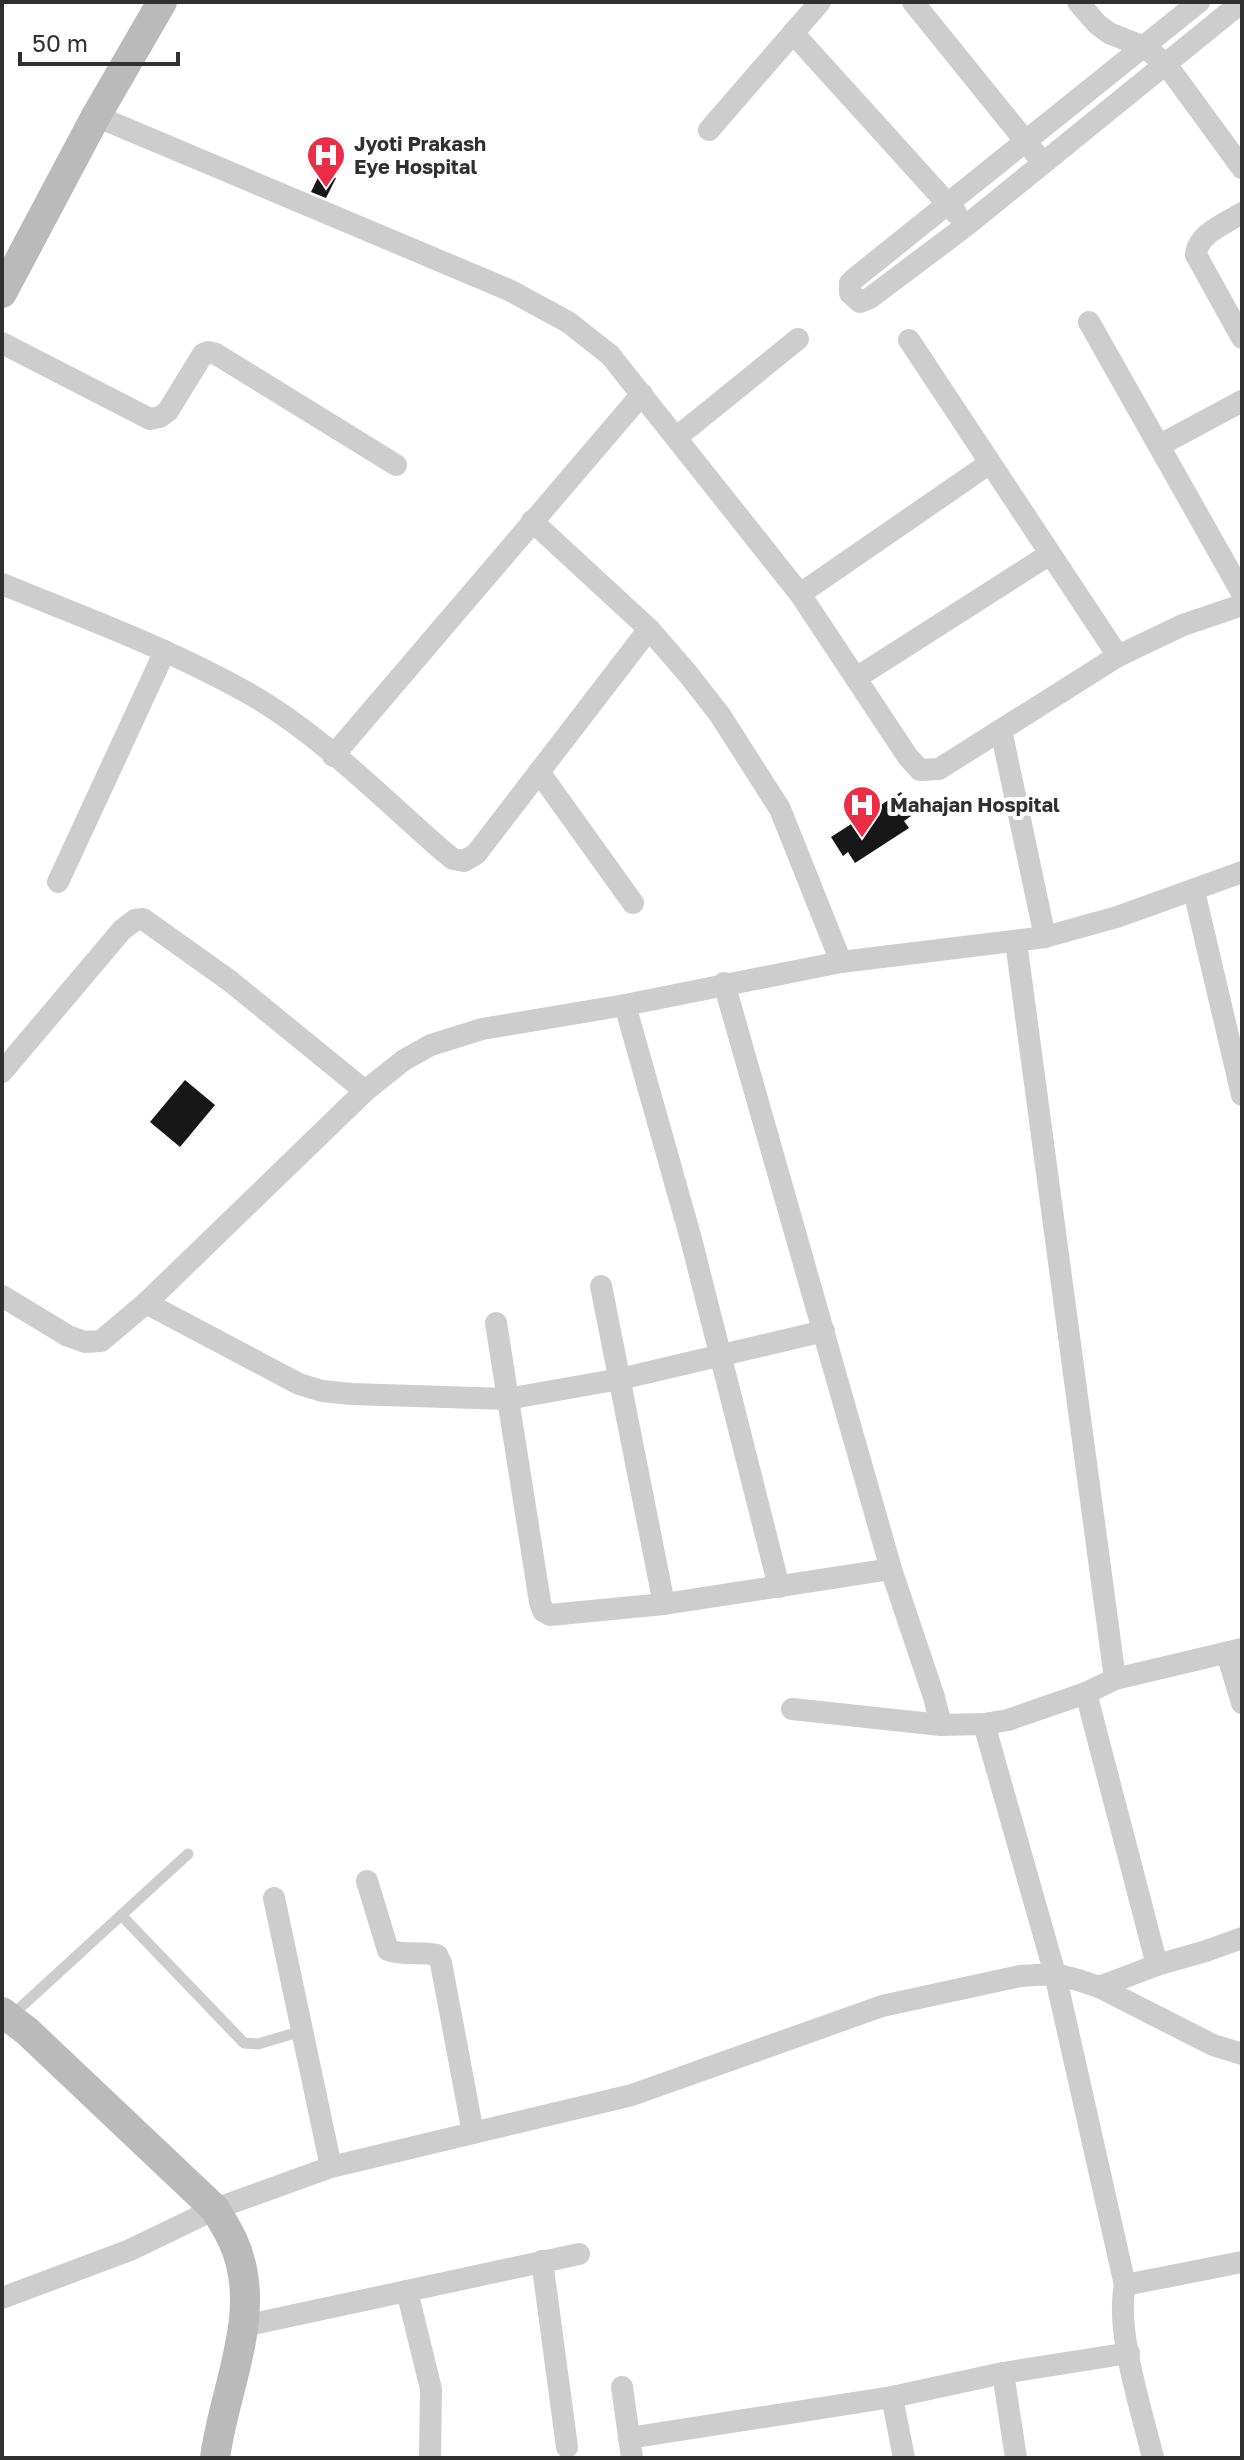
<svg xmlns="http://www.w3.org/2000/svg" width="1244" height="2460" viewBox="0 0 1244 2460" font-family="'Golos Text',sans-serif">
<rect width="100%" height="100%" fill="#fff"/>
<g fill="#171717">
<path d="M321,171l15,7 -10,20 -15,-6z"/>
<path d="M901,792l13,22 -10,7 5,7 -54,35 -7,-11 -5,4 -12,-19z"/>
<path d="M185,1080l30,25 -35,42 -30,-25z"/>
</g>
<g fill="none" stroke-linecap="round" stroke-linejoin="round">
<g stroke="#cdcdcd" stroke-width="11">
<path d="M121,1915l123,128 14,1 44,-13"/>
<path d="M10,2017l178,-163"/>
</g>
<g stroke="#cdcdcd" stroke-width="22">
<path d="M913,2l122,151"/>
<path d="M1078,2l19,22 12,9 35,14 22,17 76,104"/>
<path d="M1199,2l-345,277 -4,4v10l10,9 10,-4 97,-73 275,-223"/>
<path d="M793,33l163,180"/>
<path d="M96,116l413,174 59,32 42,33 190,239 108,163 12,13 19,-1 179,-113 65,-31 59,-20"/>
<path d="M709,130l111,-128"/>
<path d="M1242,213c-16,10 -45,21 -46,42l46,83"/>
<path d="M1089,322l153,271"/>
<path d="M909,340l209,316"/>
<path d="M2,343l148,76 10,-2 8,-6 35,-57 5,-2 8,2 180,111"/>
<path d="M677,437l121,-98"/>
<path d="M1160,445l82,-44"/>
<path d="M532,521l117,108 39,45 32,41 60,94 61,153"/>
<path d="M2,584c83,34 168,65 246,109 72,41 133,104 195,158l10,8 11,2 12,-7 173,-225"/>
<path d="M800,594l190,-131"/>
<path d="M856,678l194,-124"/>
<path d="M1001,730l44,207"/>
<path d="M333,756l309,-362"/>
<path d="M539,772l94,131"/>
<path d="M58,882l107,-231"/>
<path d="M1194,891l48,204"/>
<path d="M1016,942l99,737"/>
<path d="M724,983l167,586 43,128 7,28"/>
<path d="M625,1005l66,234 88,348"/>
<path d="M2,1072l120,-142 13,-10 8,-1 87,62 135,110"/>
<path d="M601,1286l63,318"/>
<path d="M2,1296l66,40 17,6 16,-1 45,-38 219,-212 39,-31 27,-15 51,-16 143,-24 216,-43 204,-25 72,-20 125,-45"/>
<path d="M146,1303l153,81 23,7 30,3 155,5 113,-20 204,-48"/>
<path d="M496,1323l44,279 3,9 7,4 114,-11 227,-35"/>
<path d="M1227,1653l15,50"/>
<path d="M1086,1693l71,272"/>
<path d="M792,1709l149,16 43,-1 24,-4 78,-27 29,-14 127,-30"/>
<path d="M984,1724l71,250 70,311c-10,46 17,126 28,173"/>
<path d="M367,1881l21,69c16,6 32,1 49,5l4,8 32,170"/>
<path d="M274,1898l57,269"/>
<path d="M1099,1987l58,-22 49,-14 36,-13"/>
<path d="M542,2261l25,186"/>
<path d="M1125,2285l117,-23"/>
<path d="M407,2291l24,98 -1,69"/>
<path d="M2,2298l128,-48 85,-41 116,-42 301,-72 250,-89 138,-30 35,-2 23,6 21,7 114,58 29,9"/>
<path d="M244,2326l335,-72"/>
<path d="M1003,2373l13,85"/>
<path d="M622,2387l10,71"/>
<path d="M892,2397l12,61"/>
<path d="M629,2438l263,-41 111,-24 126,-20"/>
</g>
<g stroke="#bababa" stroke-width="30">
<path d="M2,293l94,-177 66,-114"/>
<path d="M2,2012l26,20 187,177c6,10 13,21 18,32 32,70 -9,146 -18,217"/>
</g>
</g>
<defs>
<symbol id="hospital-pin" viewBox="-11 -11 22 30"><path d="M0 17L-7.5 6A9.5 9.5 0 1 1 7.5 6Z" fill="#ec2d45" stroke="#fff"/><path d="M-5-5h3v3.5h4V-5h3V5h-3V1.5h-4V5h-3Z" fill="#fff"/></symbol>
</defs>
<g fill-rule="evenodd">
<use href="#hospital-pin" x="304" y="133" width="44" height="60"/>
<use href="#hospital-pin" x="840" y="783" width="44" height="60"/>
</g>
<g text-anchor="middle" stroke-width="8" stroke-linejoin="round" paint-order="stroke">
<g font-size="20" font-weight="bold" fill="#303030" stroke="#fff" text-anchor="start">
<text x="354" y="151">Jyoti Prakash<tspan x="354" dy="23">Eye Hospital</tspan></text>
<text x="890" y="812">Mahajan Hospital</text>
</g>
</g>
<rect width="1244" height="2460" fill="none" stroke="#303030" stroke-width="8"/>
<path d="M20 52v12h158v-12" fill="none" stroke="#303030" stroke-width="4"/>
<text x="32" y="52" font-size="24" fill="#303030" stroke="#ffffff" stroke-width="6" paint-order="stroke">50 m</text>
</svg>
